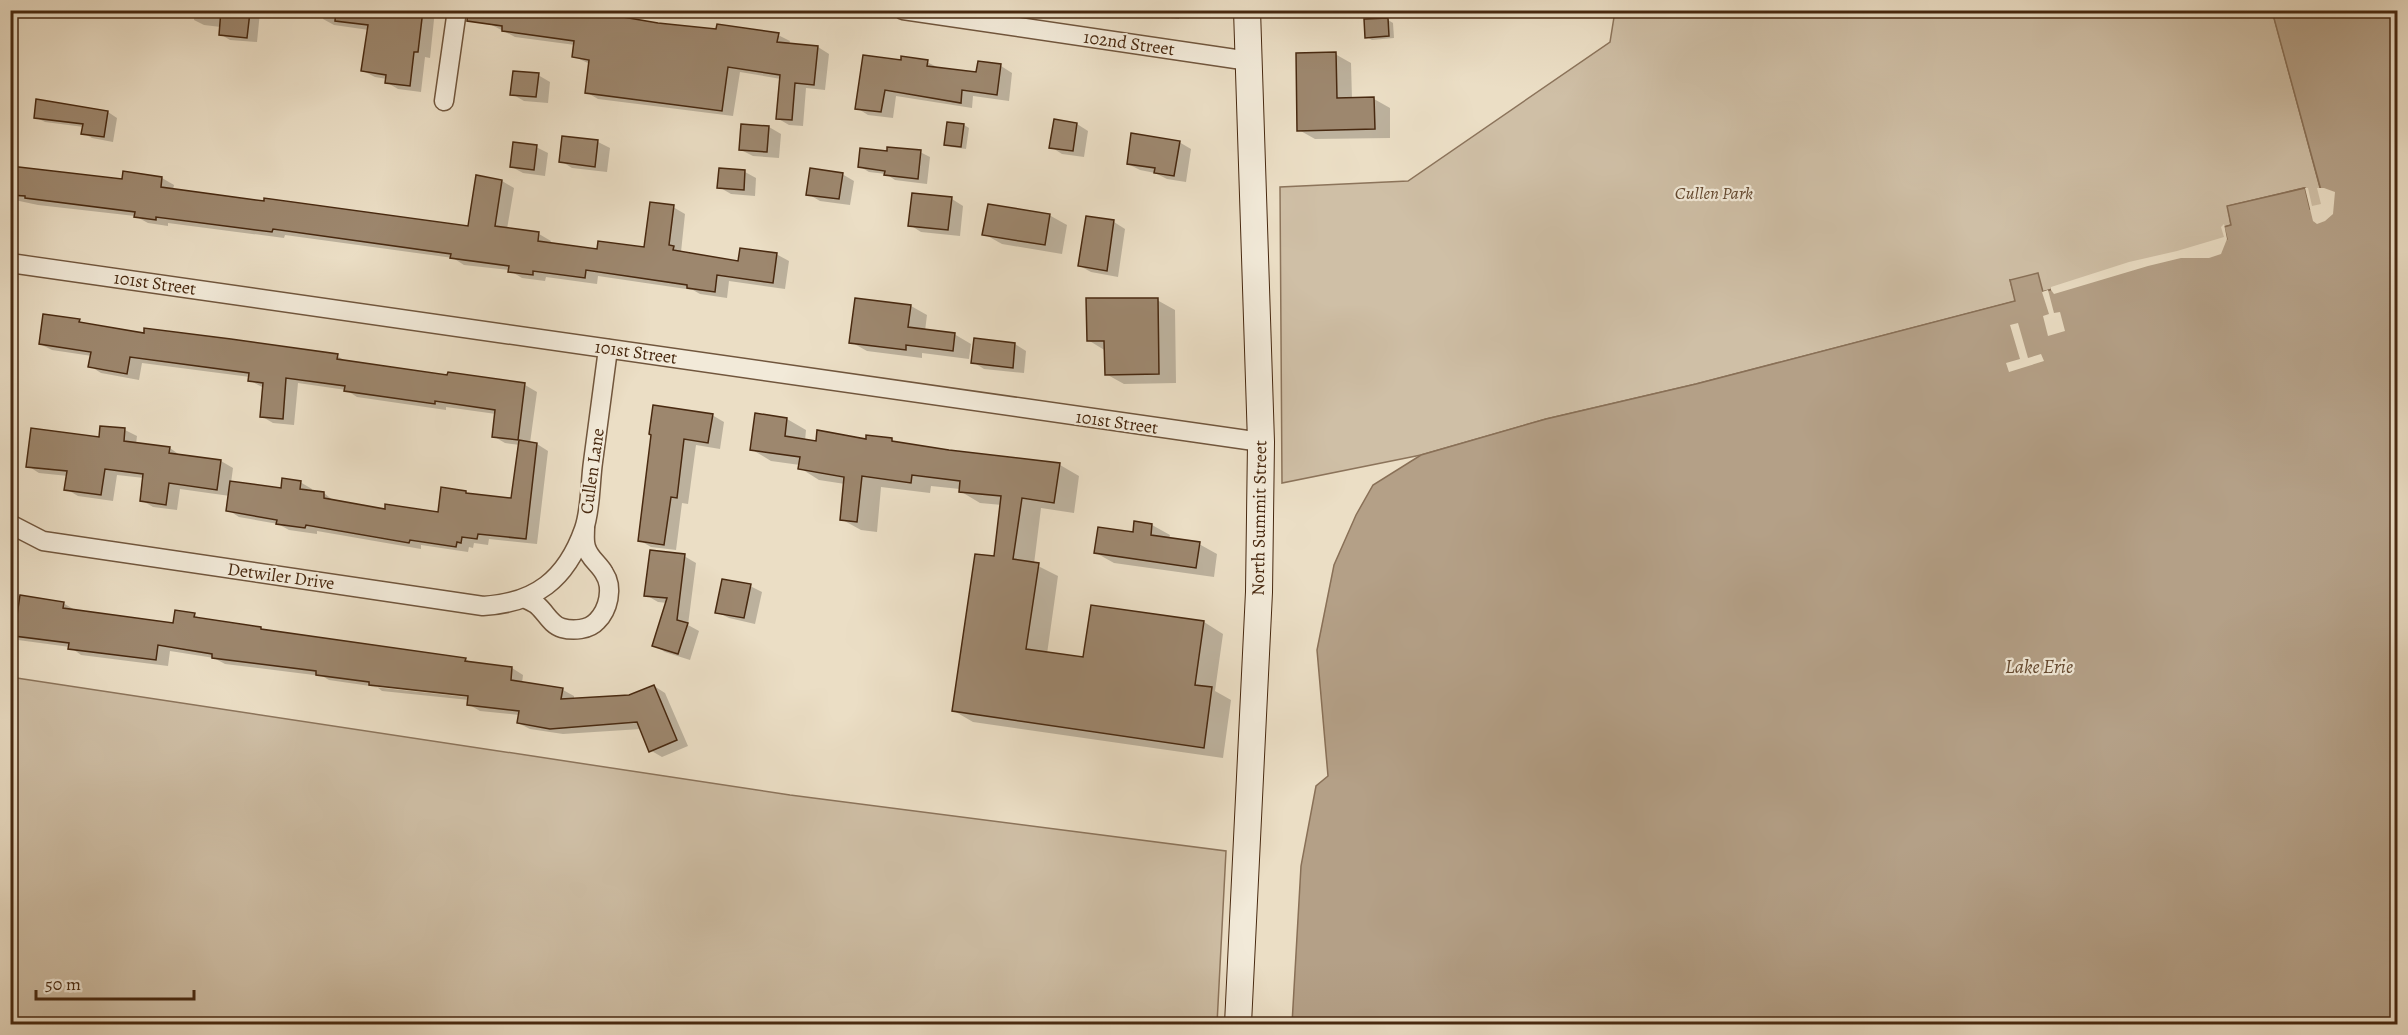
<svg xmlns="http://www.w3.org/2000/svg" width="2408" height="1035" viewBox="0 0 2408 1035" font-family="Alegreya,serif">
<rect width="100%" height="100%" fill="#ebdec5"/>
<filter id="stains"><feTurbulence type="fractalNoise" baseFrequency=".00333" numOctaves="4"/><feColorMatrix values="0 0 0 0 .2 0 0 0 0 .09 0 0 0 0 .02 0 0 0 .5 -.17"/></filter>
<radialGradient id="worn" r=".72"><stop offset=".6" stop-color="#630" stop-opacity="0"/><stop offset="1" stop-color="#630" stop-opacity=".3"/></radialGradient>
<g fill="#cfbfa6" stroke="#8c745b" stroke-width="1.5">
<path d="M2272,10l53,196 -15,4 -6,-22 -76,18 3,19 -7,2 3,12 -185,53 -32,-12 6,21 -320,83 -150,35 -125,36 -139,28 -2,-296 128,-6 202,-139 5,-31z"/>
<path d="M10,677l780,118 436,56 -9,173h-1206z"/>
</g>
<path fill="#b4a087" stroke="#897057" stroke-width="1.5" d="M2272,11h125v1013h-1105l9,-158 15,-80 12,-10 -11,-126 17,-85 22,-50 17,-30 48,-30 125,-36 150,-35 319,-83 -5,-21 28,-7 5,19 184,-53 -3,-12 7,-2 -4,-19 78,-18 5,21 15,-4z"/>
<g fill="#ebdec5">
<path d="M2305,188h3l4,18 9,-2 -4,-16h7l11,4 -2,22 -8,7 -8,3 -4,-3z"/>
<path d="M2224,224l3,15 -6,15 -12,4h-28l-33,8 -94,28 -3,-4v-3l78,-25 48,-11 47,-14 -3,-10z"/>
<path d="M2048,290l6,23 6,-1 5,19 -17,5 -5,-20 6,-2 -7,-22z"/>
<path d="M2018,323l10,35 13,-4 3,7 -35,11 -3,-9 14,-4 -10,-34z"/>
</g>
<g fill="#0003" fill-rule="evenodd">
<path d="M195,10h62l3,2 -3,30 -27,-2 -10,-6 1,-7 -17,-2 -10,-5z"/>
<path d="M323,10h112l-5,48 -5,-1 -4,35 -23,-3 -12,-7 1,-3 -12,-2 -12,-6 6,-41 -35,-5 -11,-6z"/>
<path d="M1128,10h52l-1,9 -44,-5z"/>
<path d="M1388,20l5,3 1,15 -22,2 -5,-3z"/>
<path d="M488,23l170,2 120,10 12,6 -1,3 29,3 11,7 -4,36 -19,-2 -3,38 -14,-1 -12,-7 4,-39 -41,-7 -7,44 -135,-17 -12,-7 4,-28 -17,-8 2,-11 -60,-8z"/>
<path d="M1335,54l16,9 1,36h22l16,9v30l-75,1 -16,-9z"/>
<path d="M902,62h25l12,6 39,5 1,-10 22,3 11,7 -3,28 -36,-5 -1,12 -76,-12 -3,22 -25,-3 -11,-7z"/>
<path d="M538,75l12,7 -2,21 -24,-2 -12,-7z"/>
<path d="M37,101l71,11 9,6 -4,24 -21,-4 -9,-5 1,-6 -39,-5 -10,-5z"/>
<path d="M10,104l7,4 -3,19 -4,-1z"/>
<path d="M1077,124l11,7 -4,26 -22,-3 -11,-7z"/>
<path d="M964,125l5,3 -3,21 -15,-2 -5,-3z"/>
<path d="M769,127l12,7 -2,24 -26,-2 -12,-6z"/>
<path d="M564,137l34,5 12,6 -3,24 -35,-4 -11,-7z"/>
<path d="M1179,142l12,7 -5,33 -19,-3 -12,-6 -15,-3 -12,-6z"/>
<path d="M536,147l12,6 -3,23 -22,-3 -11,-6z"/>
<path d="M920,152l10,5 -3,27 -32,-4 -9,-6 -17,-2 -10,-6 29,-13z"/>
<path d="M10,166l67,10 46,5 39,-3 12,7 -1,5 297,38 32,-47 12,7 -7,41 32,5 12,7 -1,3 48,7 48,-2 27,-42 12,7 -4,38 58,10 37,-8 13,7 -4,28 -56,-8 -2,17 -27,-4 -7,-4 -95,-14 -1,8 -51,-7 -1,4 -23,-3 -13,-8 -45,-5 -11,-7 -168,-23 -1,3 -116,-15v3l-20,-3 -13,-7 -97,-11 -28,-6z"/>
<path d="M745,172l11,6 -1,18 -24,-2 -12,-7z"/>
<path d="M842,174l12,7 -4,24 -30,-4 -12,-7z"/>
<path d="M952,199l11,7 -3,30 -39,-4 -11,-7z"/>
<path d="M1049,215l18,10 -5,29 -60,-10 -18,-10z"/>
<path d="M1087,218l27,4 11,7 -7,48 -27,-5 -11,-6z"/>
<path d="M1157,300l18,10 1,73 -52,1 -18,-10v-23l-18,-11z"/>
<path d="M911,306l16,9 -2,16 29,3 17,10 -2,15 -47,-6v5l-55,-7 -16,-9z"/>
<path d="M79,321l7,3 59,10 192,22 12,7 176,22 12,7 -7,51 7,1 11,7 -11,93 -48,-5 -1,6 -14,-2 -1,5 -4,-1 -1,5 -47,-7v4l-104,-18v3l-28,-4 -11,-6 -39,-7 -11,-7 2,-14 -50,-7 -3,21 -24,-3 -12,-7 3,-22 -27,-3 -4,26 -35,-5 -12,-7 2,-13 -29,-3 -11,-7 73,-28 1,-11 23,3 12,6 -1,8 34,4 11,8 40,5 12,7 -2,15 51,6 18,-7 12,7 -1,3 13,1 11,9 51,8 53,4 27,-22 5,3 41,5 8,-55 -15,-2 -12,-7 3,-22 -50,-7v3l-89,-13 -11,-7 -48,-7 -4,42 -21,-2 -12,-7 3,-28 -15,-8 1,-3 -108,-14 -3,17 -38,-7 -11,-7 2,-10 -40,-6 -12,-6z"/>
<path d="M1015,344l11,7 -2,22 -40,-4 -11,-7z"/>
<path d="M712,415l12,7 -4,27 -24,-4 -8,59 -6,-1 -6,47 -25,-3 -12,-7 14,-105z"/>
<path d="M787,419l19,11 -1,11 12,2 50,-3 1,-4 24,4 7,4 161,21 19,11 -5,37 -33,-5 -7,56 24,12 -11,78 37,5 120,-37 19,12 -8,57 16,9 -8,58 -250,-36 -19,-11 41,-153 7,-53 -22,-2 -20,-12v-2l-29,-3 -1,7 -49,-6 -4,45 -16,-2 -20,-11 4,-35 -26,-4 -19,-12v-3l-29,-4 -20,-12z"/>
<path d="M1136,523l16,2 18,10 -1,4 30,5 18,10 -3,23 -100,-14 -18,-10 38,-20z"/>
<path d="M684,556l12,7 -8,62 11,6 -9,29 -25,-8 -12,-7 14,-42 -9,-1 -12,-7z"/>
<path d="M750,586l12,6 -7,32 -26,-6 -12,-6z"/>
<path d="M63,603l12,7 99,15 20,-10 8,4 59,10 5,3 199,27 7,4 40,5 11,7 -1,8 41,7 11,6v4l55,-3 25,-11 11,7 23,53 -26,11 -12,-7 -9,-21 -78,5 -33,-5 -12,-6 1,-8 -39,-4 -12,-7 1,-4 -87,-9 -5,-4 -48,-7 -7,-4 -97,-12 -11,-6 -44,-7 -2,15 -87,-11 -11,-8 -52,-7 -2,15 -6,-1v-40l8,2zM367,683l109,12 -1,3 -101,-11z"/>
</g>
<g fill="#9d876e" stroke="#482910" stroke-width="1.5">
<path d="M221,10l29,2 -3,26 -28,-3z"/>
<path d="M336,10h87l-5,42h-4l-4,34 -25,-3 1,-8 -25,-4 7,-46 -33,-4z"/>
<path d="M468,10h114l76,13 58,6 1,-5 62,9 -2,9 41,4 -4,39 -19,-2 -3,37 -16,-1 4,-44 -52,-8 -6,44 -137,-18 4,-33 -17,-3 2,-16 -72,-10v-5l-35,-5z"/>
<path d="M1388,18l1,18 -24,2 -1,-19z"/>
<path d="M1336,52l1,46 37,-1 1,32 -78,2 -1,-78z"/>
<path d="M863,55l38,5v-4l27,4 -1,6 49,6 2,-11 23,3 -4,31 -35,-5 -1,13 -76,-13 -4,22 -26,-3z"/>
<path d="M513,71l26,2 -3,24 -26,-2z"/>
<path d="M36,99l72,12 -4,26 -23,-3 2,-10 -49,-6z"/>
<path d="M1054,119l23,4 -4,28 -24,-3z"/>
<path d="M947,122l17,2 -3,23 -17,-2z"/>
<path d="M741,124l28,2 -2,26 -28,-2z"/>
<path d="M1131,133l49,8 -6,35 -20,-3 1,-5 -28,-4z"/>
<path d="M562,136l36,4 -3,27 -36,-5z"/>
<path d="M513,142l24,3 -3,25 -24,-3z"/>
<path d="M887,147l34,3 -3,29 -34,-4 1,-4 -27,-4 2,-19 27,3z"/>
<path d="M10,166l112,13 1,-8 39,6 -1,10 103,14v-3l204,28 8,-51 26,5 -7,46 44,6 -1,9 59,8 1,-8 46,6 6,-45 24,3 -5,40 5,1 -1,4 65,11 2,-13 37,5 -4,30 -56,-8 -2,17 -28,-4v-3l-101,-15 -1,8 -52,-7v4l-25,-3 1,-6 -59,-8 1,-4 -178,-25 -1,3 -116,-15v3l-22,-3 1,-5 -110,-14v-2l-15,-1z"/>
<path d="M719,168l26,2 -1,20 -27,-2z"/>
<path d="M810,168l33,5 -4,26 -33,-4z"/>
<path d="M912,193l40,4 -4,33 -40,-4z"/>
<path d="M988,204l62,10 -5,31 -63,-10z"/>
<path d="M1086,216l28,4 -7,51 -29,-5z"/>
<path d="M855,298l56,7 -3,22 47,6 -2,18 -47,-6v5l-57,-7z"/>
<path d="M1086,298h72l1,76 -54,1 -1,-34h-17z"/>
<path d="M43,314l37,5 -1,3 65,11v-5l87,11 107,15 -1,5 48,7 62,9 1,-3 77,11 -7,57 -26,-3 3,-27 -60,-9v3l-91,-13 1,-5 -59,-8 -3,41 -23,-2 3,-34 -15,-2 1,-8 -119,-16 -3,17 -39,-7 3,-15 -52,-8z"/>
<path d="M974,338l41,5 -2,25 -42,-5z"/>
<path d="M653,405l60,9 -5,29 -24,-4 -7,59 -6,-1 -7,48 -26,-4 13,-106 -2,-1z"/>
<path d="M755,413l32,5 -2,18 31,5 1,-11 49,9v-4l26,3v3l57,9 111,13 -6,40 -32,-5 -9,61 26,4 -13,86 57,8 8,-52 113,16 -9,64 17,2 -8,61 -252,-37 23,-157 19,2 7,-60 -42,-4 1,-11 -48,-6 -1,8 -49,-7 -5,46 -17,-2 4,-43 -46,-8 2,-12 -50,-7z"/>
<path d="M100,426l25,2 -1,13 46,6 -1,6 52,7 -4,30 -48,-7 -3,22 -26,-4 3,-27 -38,-5 -4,26 -37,-5 3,-19 -41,-4 5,-39 68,9z"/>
<path d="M519,440l18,3 -11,96 -48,-5 -1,5 -15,-2 -1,6 -4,-1 -1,5 -46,-7 -1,3 -103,-18 -1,3 -29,-4 1,-4 -51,-9 4,-30 51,7 1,-10 19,3 -1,8 24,3v6l61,11v-5l53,8 3,-25 25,4v2l45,5z"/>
<path d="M1134,521l18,3 -1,11 49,7 -4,26 -102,-15 4,-26 35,5z"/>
<path d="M650,550l35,4 -8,66 11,3 -10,31 -26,-8 15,-48 -23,-2z"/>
<path d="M722,579l29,5 -7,34 -29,-5z"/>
<path d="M20,595l44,7 -1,6 110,15 2,-13 20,3 -1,4 67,10v2l205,29 -1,3 47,6 -1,13 52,8 -2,11 68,-4 25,-10 23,55 -28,12 -12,-30 -87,7 -33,-6 2,-12 -52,-6 1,-9 -99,-11v-3l-53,-7v-4l-104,-13v-4l-54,-9 -2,15 -88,-11 1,-6 -55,-7z"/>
</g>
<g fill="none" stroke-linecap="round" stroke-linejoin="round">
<defs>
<g id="minor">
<path d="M903,10l346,51"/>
<path d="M444,101l13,-91"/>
<path d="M10,263l1251,179"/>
<path d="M10,524l33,17 440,65c52,-3 83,-26 101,-77 7,-20 6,-46 9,-67 5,-38 10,-76 15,-113"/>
<path d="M526,599c4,2 9,4 12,7 8,7 13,19 24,22 11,3 27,2 35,-7 11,-11 17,-33 7,-48 -5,-9 -15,-15 -18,-26 -2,-6 -1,-13 -1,-19"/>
</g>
<path id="secondary" d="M1238,1024l21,-432 2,-150 -14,-432"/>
</defs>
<use href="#minor" stroke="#71563d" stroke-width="21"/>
<use href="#secondary" stroke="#482910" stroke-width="28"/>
<use href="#minor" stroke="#f2ead9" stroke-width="18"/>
<use href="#secondary" stroke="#f2ead9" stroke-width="26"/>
</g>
<g text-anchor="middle" stroke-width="4.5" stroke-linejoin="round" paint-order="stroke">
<g font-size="18" fill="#482910" stroke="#f2ead9">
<text transform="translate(1129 43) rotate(8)" y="6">102nd Street</text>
<text transform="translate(155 283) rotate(8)" y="6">101st Street</text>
<text transform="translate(636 352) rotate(8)" y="6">101st Street</text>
<text transform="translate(1117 422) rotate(8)" y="6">101st Street</text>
<text transform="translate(592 471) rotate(-82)" y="6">Cullen Lane</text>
<text transform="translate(1259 518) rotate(-89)" y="6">North Summit Street</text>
<text transform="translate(281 576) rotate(8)" y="6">Detwiler Drive</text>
</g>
<g font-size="18" font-style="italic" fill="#63472e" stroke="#f2ead9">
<text x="1714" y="199">Cullen Park</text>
</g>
<g font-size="20" font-style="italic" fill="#63472e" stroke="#f2ead9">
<text x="2039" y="673">Lake Erie</text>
</g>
</g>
<rect width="2408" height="1035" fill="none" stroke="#ebdec5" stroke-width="36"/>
<rect x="12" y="12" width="2384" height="1011" fill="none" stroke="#482910" stroke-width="3"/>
<rect x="18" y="18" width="2372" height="999" fill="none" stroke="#482910" stroke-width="1.5"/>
<path d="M36 990v9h158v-9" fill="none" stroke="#482910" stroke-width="3"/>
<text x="45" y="990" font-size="18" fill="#482910" stroke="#f2ead9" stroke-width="4.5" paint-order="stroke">50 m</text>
<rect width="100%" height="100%" filter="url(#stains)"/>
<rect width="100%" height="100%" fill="url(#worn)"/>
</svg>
